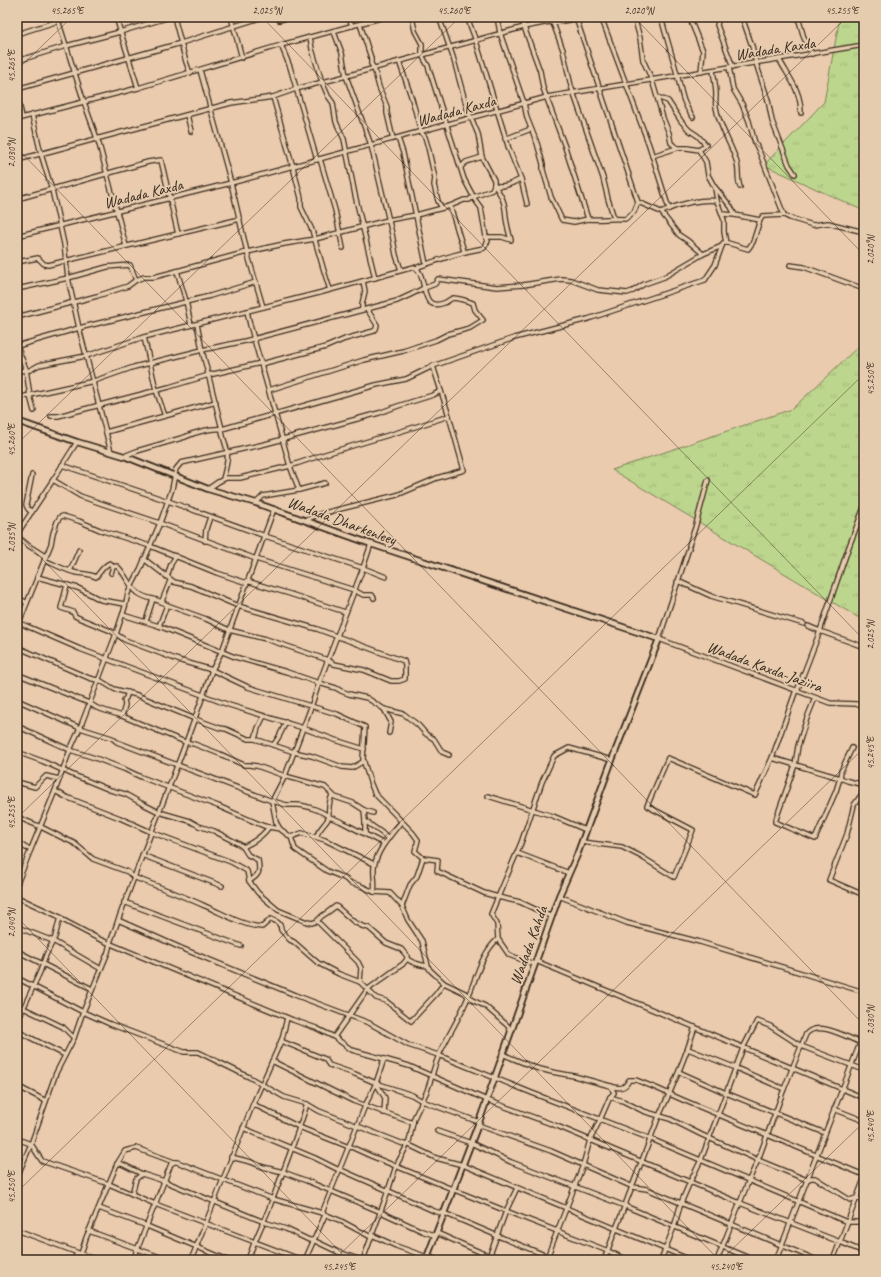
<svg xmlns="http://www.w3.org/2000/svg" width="881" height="1277" viewBox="0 0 881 1277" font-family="Caveat,sans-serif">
<defs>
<pattern id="grass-tufts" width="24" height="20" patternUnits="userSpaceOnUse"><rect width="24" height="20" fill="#bdd68d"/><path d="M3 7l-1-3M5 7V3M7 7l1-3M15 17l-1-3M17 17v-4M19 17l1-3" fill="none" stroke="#a3b879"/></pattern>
</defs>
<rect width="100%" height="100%" fill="#eacbae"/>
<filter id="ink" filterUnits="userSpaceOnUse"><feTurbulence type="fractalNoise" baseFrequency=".025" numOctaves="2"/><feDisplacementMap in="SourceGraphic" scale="8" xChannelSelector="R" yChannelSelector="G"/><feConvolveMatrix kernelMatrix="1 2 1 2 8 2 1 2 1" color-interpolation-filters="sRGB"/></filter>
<g filter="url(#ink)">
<g fill="url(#grass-tufts)" stroke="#7c8056">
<path d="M840,17h24v194l-100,-46 60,-63z"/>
<path d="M860,345l4,1v275l-252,-151 180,-61z"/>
</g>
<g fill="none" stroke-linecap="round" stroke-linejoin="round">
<defs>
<g id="minor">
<path d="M57,17l27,85 15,42 27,102"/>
<path d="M116,17l22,71"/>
<path d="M174,17l12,45 4,11"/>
<path d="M231,17l11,41"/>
<path d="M276,17l3,3 12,-3"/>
<path d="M349,17l3,9"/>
<path d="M412,17l3,14 7,13v11l6,11 36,113 8,15 1,3 8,11 5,29h16l9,3c-2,-7 -4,-15 -5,-22 -1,-15 -3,-21 -12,-33 10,3 19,-2 27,-6"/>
<path d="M467,17l9,24 33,108 12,30 6,25"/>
<path d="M497,17l3,16 24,70 3,15 10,25 6,21v6l8,27 11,23 12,2 14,-3"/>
<path d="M522,17l2,10 16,44 3,17 22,59 23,72c13,1 25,-1 37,0l9,-7 4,-10"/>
<path d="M634,17l6,21 3,22 9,20 5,17 11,4 13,20 8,9 9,6 8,9 -7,5"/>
<path d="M661,17c5,19 11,38 16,57 5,18 4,27 16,43"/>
<path d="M689,17l14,34 -2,21"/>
<path d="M719,17l-2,8 16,42"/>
<path d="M742,17l10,29 4,17 12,37 4,21 17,44 6,9"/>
<path d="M798,17l6,21 8,16"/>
<path d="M576,18l62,184 23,10 8,-3 -20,-64 -48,-128"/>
<path d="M553,23l10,27 8,36 32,92 5,21 6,19"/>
<path d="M360,24l11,34v6l3,4 5,19 8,20v6l6,26"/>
<path d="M334,32l8,21 4,23 25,69 21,89 4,21 5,15"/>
<path d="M17,34l54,-17"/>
<path d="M310,37l2,12 10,33 6,14 5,7 3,19 8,17 11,56 20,83"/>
<path d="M281,45l9,22 27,93"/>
<path d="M779,59c10,19 22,31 22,54"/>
<path d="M17,61l49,-15 54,-14 50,-15"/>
<path d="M399,61l13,38 9,33 4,5 3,10 7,31 -1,7 4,16 4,7"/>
<path d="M729,67l4,22 9,15 7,17 6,22 4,8 25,64 6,3 23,7 15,-2 36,9"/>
<path d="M200,70l31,113 16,69 16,55"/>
<path d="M713,70c1,8 3,16 3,25 0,4 -1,8 0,12 3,20 15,36 21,56 2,8 0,16 3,24"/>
<path d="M17,89l164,-46 82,-26"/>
<path d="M17,94l5,23"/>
<path d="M273,97l20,70 8,31v9l11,23 12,41 6,19"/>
<path d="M32,115l9,39 11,36 12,54 4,34 11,50 32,124"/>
<path d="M187,115l4,16"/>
<path d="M17,119l121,-31 143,-43 103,-28"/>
<path d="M398,138l5,15 23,111"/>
<path d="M505,139l26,-10"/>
<path d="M652,156l25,-8"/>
<path d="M320,159l15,51 8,38"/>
<path d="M17,160l214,-57 42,-6 23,-8 50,-13 178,-49 25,-5 4,1 31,-6"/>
<path d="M461,167l5,-5 16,-5"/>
<path d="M17,199l131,-37 13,-2 17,74"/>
<path d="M717,201l7,19v12l2,11"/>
<path d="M450,206l14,45"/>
<path d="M669,209c11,-5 35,-11 48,-8l-2,-13"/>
<path d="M661,212l18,23 9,6 15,13"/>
<path d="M722,214l13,1"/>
<path d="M760,220l3,-4 21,-1"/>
<path d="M17,236l214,-53 316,-86 317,-52"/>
<path d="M17,262l21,-4 6,6 4,1 192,-46"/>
<path d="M790,265l14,2 60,22"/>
<path d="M418,269v-2c23,-8 42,-15 66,-19l4,-7 -2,-4"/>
<path d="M177,271l9,30 5,24"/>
<path d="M17,289l51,-11 39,-11 23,-2 6,15"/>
<path d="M362,310v-6l3,-13 -2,-10"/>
<path d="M247,311l3,14 40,141 9,24"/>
<path d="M17,317l80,-21 31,-10 8,-6 8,-3h10l23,-6 70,-19 37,-8 31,-5 73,-19 28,-5 34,-9 14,-6h5l4,-3 19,-7 2,-5v-5l-12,-23 -4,-23 -11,-26 -14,-51 -14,-40"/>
<path d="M197,324l5,26 20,79c0,8 4,14 5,22 2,9 -2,19 -4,28"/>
<path d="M144,337l12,53 9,26"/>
<path d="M17,346l62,-18 131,-32 46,-14"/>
<path d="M17,346l9,23 4,27 4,15"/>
<path d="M261,364l65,-17 19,-8 29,-8 2,-2 1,-4 -10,-16"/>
<path d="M433,366l16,50"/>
<path d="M17,371l13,-1 9,-5 47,-9 58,-19 175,-44 95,-26c15,7 4,46 30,36 3,-1 6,-4 9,-5 4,0 15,3 20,5l2,7 8,10 -13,8 -22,6 -12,6 -33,11 -39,9 -95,30"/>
<path d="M17,398l77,-17 40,-14 68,-17 43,-9 152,-40 13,-6 12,-6 13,-5 3,-5 59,8 26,-2 38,-6 10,1 27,10 29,3 6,-2 11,-7 20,-7 39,-23 19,-8 1,-3h5l20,6 5,-7 7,-22 -25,-5 -4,-8 -17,-21 -6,-11 -2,-13 -7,-12 -12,-2h-10l-6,-5 -2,-10 -6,-15 -6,-21"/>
<path d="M51,416h7l111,-29 40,-12 52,-12"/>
<path d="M106,432l110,-30"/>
<path d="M124,456l13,-5 48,-14c10,-5 26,-9 37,-8l154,-44 30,-6 27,-13 81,-28 74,-19 117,-39 10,-15 7,-19"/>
<path d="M62,465l106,36 97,35 98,32 23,9"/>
<path d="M53,480l27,16 23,8 51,17 102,38 98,31 9,5h9l2,3"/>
<path d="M17,482l2,1"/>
<path d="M208,489l10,-7 8,-4h14l50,-12 35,-12 77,-23 47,-15 15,54 -27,8 -40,17 -77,19 -14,6"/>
<path d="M256,503l7,-7 36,-6 26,-7"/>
<path d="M32,512l-4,-3 -2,-4 6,-30"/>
<path d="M17,534l36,-54 24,-38"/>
<path d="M17,536l12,10 16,10"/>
<path d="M205,541l1,-12 4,-12"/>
<path d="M371,544l-8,24 -44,115 17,5 5,3 8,3 18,4 17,11 7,13 -2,11"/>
<path d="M689,545l6,-17 13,-48"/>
<path d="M689,548l-30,91 171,64 26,1 8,3"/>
<path d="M44,560c10,4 22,11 33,13 7,1 13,1 19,4 5,-6 7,-11 14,-14l3,4"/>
<path d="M70,571l9,-21"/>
<path d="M111,573l2,-6 4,-1c9,8 11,20 21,27 9,7 20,5 29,12l39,14 23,11 37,9 62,21 6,4 30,6 27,11h8l6,-2v-14l-1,-4 -87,-32 -79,-23 -47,-20 -17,-4 -30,-23"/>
<path d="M37,577l30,8 -6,23 12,4 2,4 6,3 30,12 14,9 53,20 34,10 36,17 13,4 76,23 28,13 -2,32 7,23 5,12 38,39 5,7 -3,11 8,7 15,2 -1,11 47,22 14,4 -7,17 6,10 1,15 11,16 25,9"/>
<path d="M167,577l4,-13 5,-8"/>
<path d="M247,581l43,13 55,18"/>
<path d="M677,582h3l31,14 93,28"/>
<path d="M67,585l11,3 23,12 24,4"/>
<path d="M17,600h5l5,3 24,-59 2,-11 4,-11 3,-5 3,-1 16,5 21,9 50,16 67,27 30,10"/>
<path d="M162,601l8,-20"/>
<path d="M123,615l36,11 76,31 52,15 32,11 -8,24 -26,69 -13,25 4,21 4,7 11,8 4,12 10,7 22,15 17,7 7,5 10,3 13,6 16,1 12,13 6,14 14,21 6,25"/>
<path d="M146,621l7,-22"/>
<path d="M17,624h5l7,3 51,22 149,56 74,23 32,12 29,9"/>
<path d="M159,626l8,-21"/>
<path d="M808,626l12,5 44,16"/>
<path d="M17,628l10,-25"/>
<path d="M17,647l72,31 12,3 13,8 23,6 58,24 25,9 6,1 22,10h7l3,-11 6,-12"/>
<path d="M17,674l72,29 8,5 25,8 63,26 9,2 26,10 24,11h5l8,1 28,10 40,11 10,10 18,6 11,7"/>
<path d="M797,691l23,-60 27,-79 17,-45"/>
<path d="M17,700l63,28 32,10 5,4 155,59c5,1 10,3 15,4 4,0 6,0 10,0 8,0 26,6 32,12 -4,9 -9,9 -13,20"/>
<path d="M384,709l20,5 14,11 8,9 8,5 8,13 7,3"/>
<path d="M122,716l3,-11 -1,-5 2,-2 2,-6"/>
<path d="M17,726l53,24 25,8 29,11 17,8 77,29 46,20 5,1"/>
<path d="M255,739l39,13 18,4 30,11 10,1 12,-7"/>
<path d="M273,745c6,-6 9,-15 13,-23"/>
<path d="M852,748l-11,23 -1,7 8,3 16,4"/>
<path d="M17,752l25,9 29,13 39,16 15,4 16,9 18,9 31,9 9,5 15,5 25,13 4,3 5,8 10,5c2,11 2,15 -9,21l9,12 20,17 29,12 5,1 5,-2 5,-5 6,-4 8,-6 18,16 8,4 7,2 17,15 15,6 6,7v3c7,5 13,6 21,7l2,4 14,13 21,10 7,7 13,6 23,20 3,6"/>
<path d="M772,758l24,-68"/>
<path d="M17,782l18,5 11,-11 13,3"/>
<path d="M864,791l-10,14 -7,29 -18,46 35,15"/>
<path d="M332,795c-3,7 -4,13 -3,22l11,4 44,23"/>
<path d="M488,796l65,20 33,14"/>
<path d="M373,813l-9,-3 1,11 17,12 6,6"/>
<path d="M17,817l24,10 20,10 13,6 19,16 35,13 5,5c24,9 48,18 72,29 17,7 38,20 57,21l9,-8c5,2 10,4 10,11l9,10 4,2 24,21 21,11 21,8 16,16 10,3 25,20 25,-27 8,-11"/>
<path d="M365,821v12"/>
<path d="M291,837l11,-4 23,7 49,24"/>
<path d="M17,842l9,6 5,1 -14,35"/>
<path d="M582,842l40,5 18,9 34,21 19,-47 -46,-24 21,-48 87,37 17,-37 68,20 -4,13 -21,48 -40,-17 20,-57 3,-19 9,-28 8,-20"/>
<path d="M243,847c11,-5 19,-10 26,-20l11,2"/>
<path d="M31,849l24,-58"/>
<path d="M517,853l52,20"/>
<path d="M142,855l80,31"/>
<path d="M249,881l-2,-10 -16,-9 -80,-30 -31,-14 -54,-21 -11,-6 15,-41 10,-22 36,-94 9,-27 3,-14 11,-21 21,-49 12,-34 4,-20 5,-6 84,-19 114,-31 19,-7 35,-11 8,-4"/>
<path d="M374,892c2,-8 -1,-16 0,-25 3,-17 17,-32 27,-45"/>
<path d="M559,896l68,27 73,19 164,50"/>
<path d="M17,897l43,20 3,3 36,19 194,81 23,8 18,9 18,13 57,16 23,10c6,-26 22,-47 33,-72 10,-20 15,-50 33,-65"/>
<path d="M124,902l117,44"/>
<path d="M402,906l8,-21 7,-9 6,-18"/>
<path d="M552,917l-32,-15 -22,-5 23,-54 21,-61 12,-26 15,-8 43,12"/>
<path d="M118,920l63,28 114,47 74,28 39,22 30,10 94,38 119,46 196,83h14l3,2"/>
<path d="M317,921l41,41 3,6 -1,14"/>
<path d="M17,927l36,14 48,28"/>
<path d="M17,951l75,38"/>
<path d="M536,961l328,137"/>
<path d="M17,978l66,34 27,12 74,28h14l51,25 35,20 23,7 12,7 87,34"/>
<path d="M17,1005l46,22 11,11"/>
<path d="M17,1022l23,-50 6,-17 9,-18 5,-20"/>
<path d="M17,1031l48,24"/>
<path d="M334,1037l33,-47 36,-26 4,-5"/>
<path d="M281,1041l44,18 4,6 26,9 21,9 36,12 10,6 57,21"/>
<path d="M688,1049l48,19 48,21"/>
<path d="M502,1054l34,14 16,4 22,4 40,11c8,2 12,0 15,-7h7l20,8 27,12 181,75"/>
<path d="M272,1061l81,40 60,22"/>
<path d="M679,1072l47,21 99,40"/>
<path d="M17,1086l29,15"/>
<path d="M611,1086l3,7 -4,4 13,4 20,10 27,8 32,16 56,25 49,20 4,-2h4l35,22 6,-2 8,3"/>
<path d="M253,1104l46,23 50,20"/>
<path d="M834,1109l23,9 7,3"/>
<path d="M384,1113l1,-15 -9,-15 8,-24"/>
<path d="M478,1125l73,26 82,36 14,2 170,71"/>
<path d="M243,1128l72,30 24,12"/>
<path d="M437,1131l34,12 40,19 114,44 129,54"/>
<path d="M17,1139l14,5 11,17 67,23 46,20 147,56"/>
<path d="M407,1144l29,14 27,7 228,95"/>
<path d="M349,1146l22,10 135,55 102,40 19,9"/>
<path d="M231,1157l20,5 12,5 20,5 24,9 74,31 41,19 14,5"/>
<path d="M117,1164h5l20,10 22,7 100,41 22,7 23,11h4l25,12 23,8"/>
<path d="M339,1169l95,42 10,3"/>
<path d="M17,1177l14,-33 25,-71 18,-35 9,-26 25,-60 2,-9c32,-92 71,-181 102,-273l10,-19 52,-142"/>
<path d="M132,1194l4,-15 6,-5"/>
<path d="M99,1208l48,18 81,34"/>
<path d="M322,1213l43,-107 11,-23"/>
<path d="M444,1213l54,23 59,24"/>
<path d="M17,1230l80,30"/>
<path d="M89,1231l79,29"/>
<path d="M437,1233l61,27"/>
<path d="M372,1235l24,11 31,11"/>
<path d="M81,1254l5,-16 31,-74 8,-13 11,-3 38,14"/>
<path d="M428,1256l9,4"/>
<path d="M17,1259l4,1"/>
<path d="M74,1260l3,-7"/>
<path d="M133,1260l38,-96 3,-2h3l96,37 49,14 17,7 32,17"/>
<path d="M191,1260l62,-156 29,-65 5,-21"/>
<path d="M248,1260c6,-19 15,-36 22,-54 13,-34 26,-67 37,-102"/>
<path d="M305,1260l20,-45"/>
<path d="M363,1260l25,-69 8,-25 13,-24 5,-24 13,-27 5,-15 55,24 70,26 183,77 100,39 24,10"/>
<path d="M488,1260l18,-49 11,-23"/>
<path d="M546,1260l37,-95 7,-25 10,-20 10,-23"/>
<path d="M604,1260l55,-144c14,-29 26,-58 36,-89"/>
<path d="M661,1260l13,-33 7,-24 9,-21 11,-22 42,-112 14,-27 13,5 31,20 63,24"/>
<path d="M717,1260l32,-80 9,-20 26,-71 22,-55c13,-15 43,5 58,10"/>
<path d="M776,1260l88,-227"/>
<path d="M833,1260l31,-81"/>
</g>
<path id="major" d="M17,421l60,21 47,14 84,33 48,14 115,41 288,95 -47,121 -35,95 -18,41 -80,226 -53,138"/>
</defs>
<use href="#minor" stroke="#3b2a1e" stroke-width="6"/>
<use href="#major" stroke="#3b2a1e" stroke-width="8"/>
<use href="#minor" stroke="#e6ccae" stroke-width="3.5"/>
<use href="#major" stroke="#e6ccae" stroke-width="4.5"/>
</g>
</g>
<path fill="none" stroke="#3b2a1e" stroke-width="1" stroke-opacity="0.45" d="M262,17l602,623M634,17l230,238M17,70l55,-53M17,148l847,877M17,444l443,-427M17,533l702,727M17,818l830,-801M17,917l331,343M17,1192l847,-818M334,1260l530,-512M721,1260l143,-138"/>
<g text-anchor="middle" stroke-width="3.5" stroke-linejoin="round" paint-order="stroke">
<g font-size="16" fill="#3b2a1e" stroke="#e6ccae">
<text transform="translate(775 48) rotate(-9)" y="6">Wadada Kaxda</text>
<text transform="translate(456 110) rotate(-15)" y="6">Wadada Kaxda</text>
<text transform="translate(143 193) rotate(-14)" y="6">Wadada Kaxda</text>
<text transform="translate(342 520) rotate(20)" y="6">Wadada Dharkenleey</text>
<text transform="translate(765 666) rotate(20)" y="6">Wadada Kaxda-Jaziira</text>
<text transform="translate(528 945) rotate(-70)" y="6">Wadada Kahda</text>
</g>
</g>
<rect width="881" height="1277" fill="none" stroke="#e6ccae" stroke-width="44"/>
<rect x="22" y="22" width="837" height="1233" fill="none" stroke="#3b2a1e" stroke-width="1.5"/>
<g font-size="10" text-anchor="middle" fill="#3b2a1e">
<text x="67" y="14">45.265°E</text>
<text x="267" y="14">2.025°N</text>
<text x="454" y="14">45.260°E</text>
<text x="639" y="14">2.020°N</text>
<text x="842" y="14">45.255°E</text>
<text transform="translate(11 66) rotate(-90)" y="4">45.265°E</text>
<text transform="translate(11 153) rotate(-90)" y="4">2.030°N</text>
<text transform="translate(870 250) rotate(-90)" y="4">2.020°N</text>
<text transform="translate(870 379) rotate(-90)" y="4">45.250°E</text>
<text transform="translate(11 440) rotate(-90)" y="4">45.260°E</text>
<text transform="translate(11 538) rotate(-90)" y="4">2.035°N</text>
<text transform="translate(870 635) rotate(-90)" y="4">2.025°N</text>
<text transform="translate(870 753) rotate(-90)" y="4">45.245°E</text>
<text transform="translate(11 813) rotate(-90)" y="4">45.255°E</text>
<text transform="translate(11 923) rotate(-90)" y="4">2.040°N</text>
<text transform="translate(870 1020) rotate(-90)" y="4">2.030°N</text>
<text transform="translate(870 1127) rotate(-90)" y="4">45.240°E</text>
<text transform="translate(11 1187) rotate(-90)" y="4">45.250°E</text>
<text x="339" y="1270">45.245°E</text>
<text x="726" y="1270">45.240°E</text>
</g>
</svg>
